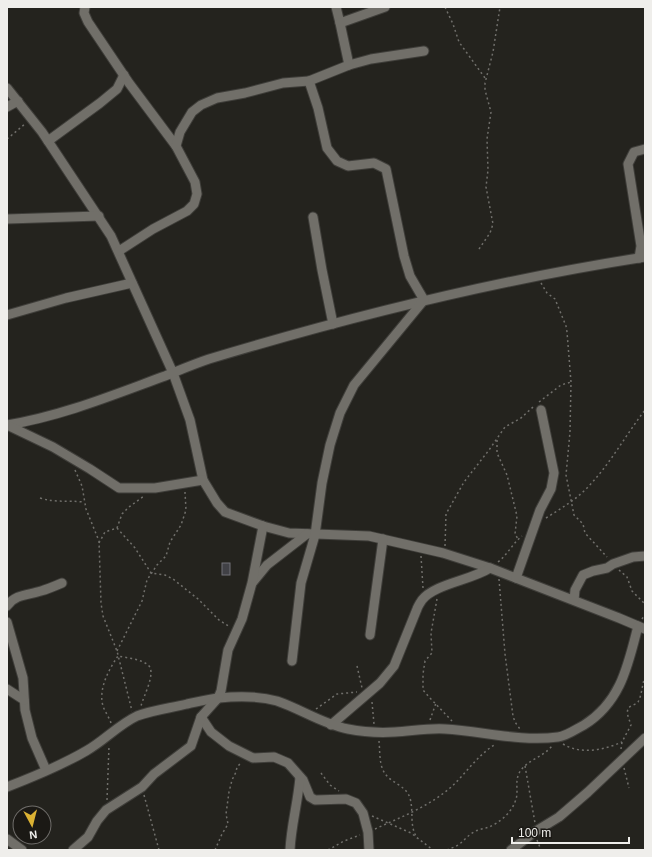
<svg xmlns="http://www.w3.org/2000/svg" width="652" height="857" viewBox="0 0 652 857" font-family="Helvetica,sans-serif">
<rect width="100%" height="100%" fill="#24231e"/>
<rect fill="#414146" stroke="#727278" x="222" y="563" width="8" height="12"/>
<g fill="none" stroke-linecap="round" stroke-linejoin="round">
<defs>
<g id="minor">
<path d="M85,7l-1,6 4,9 41,61 47,63"/>
<path d="M336,7l4,16"/>
<path d="M385,7l-45,16 9,42 -40,16 9,27 9,40 10,13 11,5 26,-3 12,6 18,87 6,20 14,24"/>
<path d="M349,65l22,-6 53,-8"/>
<path d="M7,88l35,44 69,104 62,137 17,47 13,60 14,23 8,9 38,14 26,7 80,3 74,17 47,15 129,50 26,11"/>
<path d="M7,107l11,-6"/>
<path d="M48,141l52,-38 17,-14 7,-14"/>
<path d="M313,217l9,53 11,54"/>
<path d="M7,219l92,-3"/>
<path d="M119,251l34,-22 34,-18 7,-7 3,-10 -2,-12 -19,-36 4,-14 12,-20 9,-7 16,-7 28,-5 38,-10 26,-2"/>
<path d="M639,258l2,-12 -13,-82 6,-12 11,-3"/>
<path d="M7,315l59,-17 66,-15"/>
<path d="M7,425c55,-9 106,-30 158,-49 15,-6 29,-12 44,-17 143,-43 288,-79 436,-102"/>
<path d="M7,425l46,22 37,22 29,19h36l48,-8"/>
<path d="M516,578l24,-68 11,-21 3,-16 -13,-63"/>
<path d="M253,582l14,-17 40,-31"/>
<path d="M574,600l1,-10 8,-15 10,-4 14,-3 6,-4 20,-7 12,-1"/>
<path d="M7,606c8,-12 22,-11 34,-15 7,-2 14,-5 21,-8"/>
<path d="M7,622l16,56 2,32 7,28 14,32"/>
<path d="M370,635l13,-96"/>
<path d="M292,661l9,-78 14,-48 7,-52 8,-38 10,-32 14,-28 70,-85"/>
<path d="M7,689l17,11"/>
<path d="M201,717l10,15 18,14 24,12 21,-1 14,6 15,17 7,17 5,3 31,-1 10,4 7,10 5,19 1,18"/>
<path d="M331,725l49,-42 14,-17 23,-57c1,-3 3,-6 5,-9 12,-16 50,-20 68,-32"/>
<path d="M7,787c26,-10 55,-22 79,-36 18,-10 32,-26 51,-35 16,-6 34,-8 50,-12 10,-2 21,-5 32,-6 19,-2 40,-2 58,3 24,8 45,23 71,28 15,3 31,4 47,3 17,-1 33,-4 50,-3 37,2 75,13 113,8 9,-1 18,-8 26,-12 37,-23 44,-60 54,-99"/>
<path d="M7,839l15,11"/>
<path d="M73,850l15,-13 9,-16 9,-11 36,-23 12,-13 37,-28 10,-29 17,-19 3,-7 7,-41 14,-31 10,-36 11,-57"/>
<path d="M290,850c1,-24 8,-48 10,-73"/>
<path d="M511,850l25,-19 23,-14 29,-25 57,-54"/>
</g>
</defs>
<use href="#minor" stroke="#3f3e3a" stroke-width="11"/>
<g stroke="#706f6b" stroke-width="1.5" stroke-dasharray="2 3" stroke-linecap="butt">
<path d="M445,7l8,17 6,18 26,36"/>
<path d="M7,139l18,-15"/>
<path d="M479,249l11,-16 3,-9 -7,-37 2,-17 -1,-31 4,-27 -6,-22v-7l8,-31 7,-45"/>
<path d="M541,283l6,10 8,6 11,27 1,6 4,50 -1,50 -4,43 8,40 9,9 2,9 22,24"/>
<path d="M539,402l22,-17 10,-3"/>
<path d="M497,440v13l10,22 10,41 -2,18 3,5"/>
<path d="M75,470l7,16 4,23 13,32 2,62 2,13 14,35 15,60"/>
<path d="M40,498c16,5 27,2 43,4"/>
<path d="M546,518c14,-9 28,-17 40,-29 23,-23 39,-53 59,-79"/>
<path d="M117,528l18,20 16,25 14,2 8,4 25,20 21,21 11,7"/>
<path d="M99,543l6,-11 12,-4 5,-14 7,-7 15,-11"/>
<path d="M445,546l1,-32 18,-32 25,-32 16,-23 16,-9 12,-11"/>
<path d="M421,556l2,32"/>
<path d="M498,562c10,-8 15,-19 24,-26"/>
<path d="M619,570l8,7 5,14 13,13"/>
<path d="M499,579l6,75 8,62 2,6 5,7"/>
<path d="M437,599l-6,34 1,20 -7,8 -2,13v16l6,7 23,24"/>
<path d="M642,619l3,-5"/>
<path d="M117,651l25,-50 5,-21 10,-15 9,-9 4,-14 11,-17 5,-15 -1,-18"/>
<path d="M357,666l5,22"/>
<path d="M372,702l2,22"/>
<path d="M316,709l21,-15 20,-2"/>
<path d="M430,720l6,-17"/>
<path d="M111,723c-2,-6 -6,-11 -8,-17 -5,-17 6,-37 15,-50 9,2 23,3 30,9 9,7 -5,32 -7,41"/>
<path d="M379,741c1,9 0,23 5,31 6,11 22,13 26,26 4,15 -1,27 7,40"/>
<path d="M563,744c18,11 41,6 59,-2"/>
<path d="M621,749l1,-7 9,-17c-1,-4 -5,-11 -3,-16 1,-3 7,-4 10,-7 4,-7 4,-18 7,-25"/>
<path d="M525,766l10,57"/>
<path d="M624,768l5,20"/>
<path d="M321,773l9,12 9,6"/>
<path d="M144,795l15,55"/>
<path d="M107,800l2,-54"/>
<path d="M372,816l39,17 22,17"/>
<path d="M375,829c26,-12 53,-22 75,-41 16,-14 27,-33 46,-44"/>
<path d="M537,840l4,10"/>
<path d="M215,850l7,-16 6,-10 -2,-10 3,-22 3,-12 4,-8 1,-5 5,-5"/>
<path d="M328,850l16,-9 16,-6"/>
<path d="M447,850c3,-2 7,-2 11,-5 6,-4 10,-10 16,-13 5,-3 10,-3 15,-5 10,-4 22,-14 26,-25 5,-11 -2,-21 6,-32 7,-10 22,-13 31,-24"/>
</g>
<use href="#minor" stroke="#716f69" stroke-width="9"/>
</g>
<rect width="652" height="857" fill="none" stroke="#efeeeb" stroke-width="16"/>
<g transform="translate(32 825) rotate(173)"><circle r="19" fill="#1b1915" stroke="#706e6b"/>
<path d="M0-3L7 15L0 10L-7 15Z" fill="#dcb233"/>
<text y="-6" font-size="11" font-weight="bold" text-anchor="middle" fill="#efeeeb">N</text>
</g>
<path d="M512 837v6h117v-6" fill="none" stroke="#efeeeb" stroke-width="2"/>
<text x="518" y="837" font-size="12" fill="#efeeeb" stroke="#1b1915" stroke-width="3" paint-order="stroke">100 m</text>
</svg>
